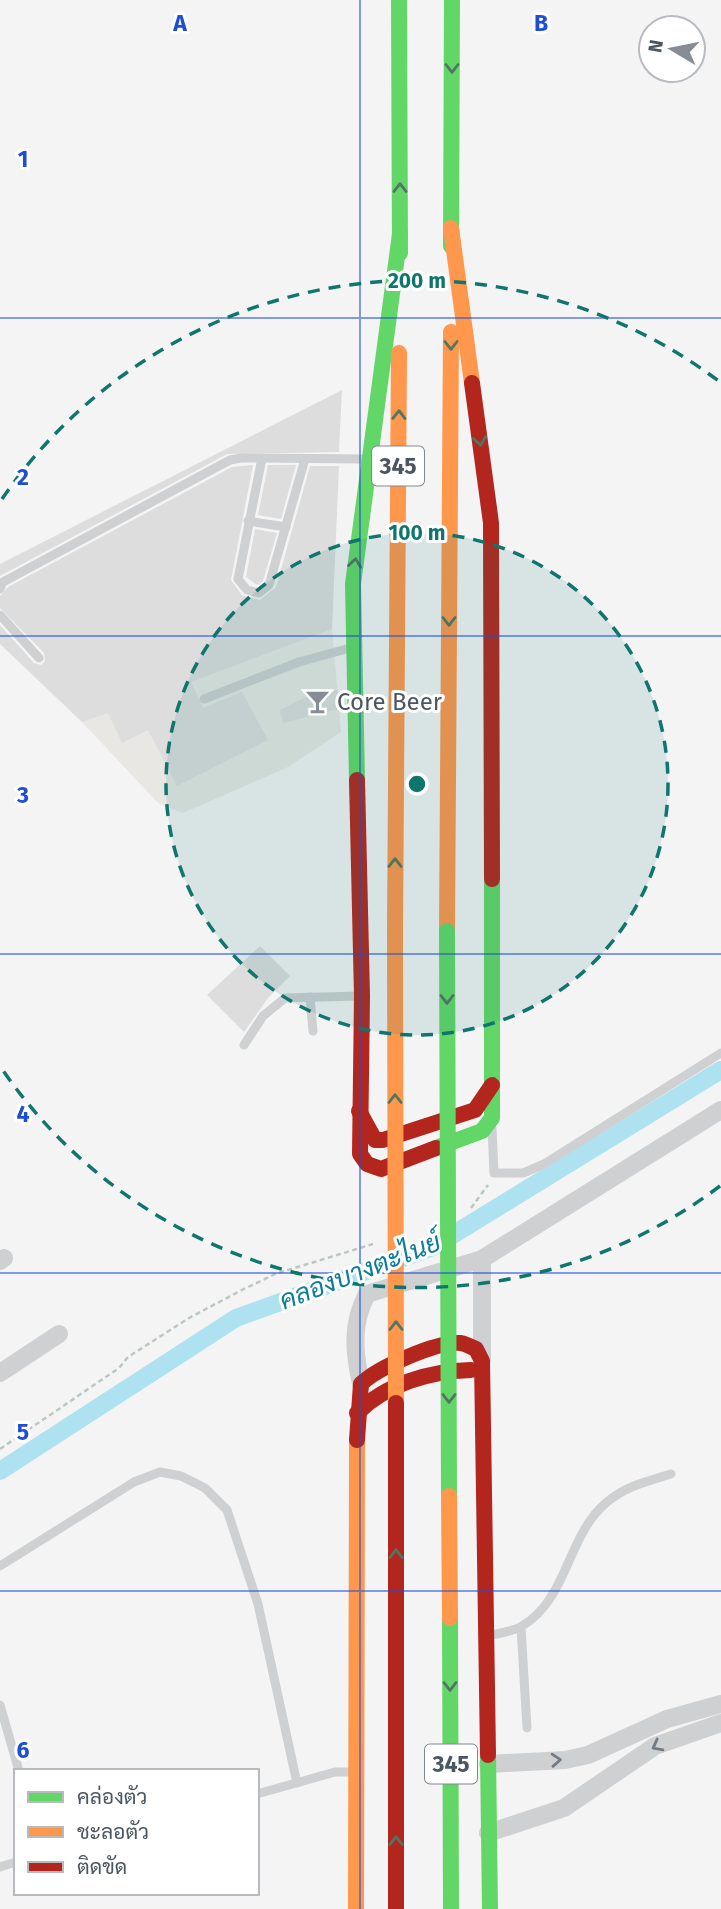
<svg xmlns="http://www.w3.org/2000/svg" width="721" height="1909" viewBox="0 0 721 1909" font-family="'Fira Sans',Sarabun,sans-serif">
<rect width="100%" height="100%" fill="#f4f4f4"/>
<path fill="#e8e7e3" d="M332,629l9,103 -53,35 -105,46 -25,-10 -76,-81z"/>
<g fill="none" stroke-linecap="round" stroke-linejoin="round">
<path stroke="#aee2f0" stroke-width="18" d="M0,1471l236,-153 197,-71 288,-177"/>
</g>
<g fill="#ddddde">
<path d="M342,390l-3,62 -112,2 -227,122v-12z"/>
<path d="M253,465l-22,115 11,15 18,5 16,-13 34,-121h29l-7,163 -141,53 12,26 39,-16 26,48 -91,46 -29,-56 -26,13 -14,-30 -26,9 -82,-78v-19l34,38 7,2 4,-4 -1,-8 -44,-45v-12l8,-9 224,-120z"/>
<path d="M268,465h28l-15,54 -23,-4z"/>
<path d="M255,529l22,4 -14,48 -6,4 -11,-8z"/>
<path d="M338,690l1,19 -56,14 -3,-13 32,-16z"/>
<path d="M260,946l30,30 -22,22 -24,34 -37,-37z"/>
</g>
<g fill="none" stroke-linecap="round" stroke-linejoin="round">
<g stroke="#bcc7c4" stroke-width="2.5" stroke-dasharray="5 3.5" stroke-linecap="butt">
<path d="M471,1208l17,-23"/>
<path d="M0,1449l119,-81 9,-11 61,-39 51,-27 35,-17 98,-30"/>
</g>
<g stroke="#ced0d2" stroke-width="9">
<path d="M262,458l-24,121 9,11 12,3 10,-8 36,-126"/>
<path d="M248,521l38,6"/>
<path d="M0,589l3,-7 227,-122 11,-2 127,1"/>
<path d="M0,615l39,43"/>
<path d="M204,699l95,-37 51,-14"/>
<path d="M310,997l3,34"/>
<path d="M244,1045l19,-29 22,-18 75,-2"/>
<path d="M492,1128l2,45h29l21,-9 177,-111"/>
<path d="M0,1566l134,-84 26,-10 21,4 24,12 22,22 31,94 39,179"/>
<path d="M521,1627l6,101"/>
<path d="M491,1635c10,-2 23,-4 31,-9 46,-27 45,-91 85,-124 19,-16 41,-21 64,-28"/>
<path d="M0,1705l19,66"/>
<path d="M257,1794l78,-22h19"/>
<path d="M0,1867l16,-5"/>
</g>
<g stroke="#ced0d2" stroke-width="18">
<path d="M482,1259v101"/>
<path d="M0,1261l4,-3"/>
<path d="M0,1373l59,-39"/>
<path d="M361,1384c-7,-32 -10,-60 6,-90l115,-35 239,-149"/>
<path d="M488,1764l77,-4 23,-5 79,-36 54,-15"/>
<path d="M488,1833l76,-25 91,-62 66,-23"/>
</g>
<g stroke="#63d668" stroke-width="16">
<path d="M399,0l1,253"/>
<path d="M451,246l1,-246"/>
<path d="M357,780l-4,-196 47,-350"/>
<path d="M436,1148l46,-17 10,-13v-239"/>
<path d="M450,1618l1,291"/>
<path d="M488,1755l2,154"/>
</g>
<g stroke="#ff974d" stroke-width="16">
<path d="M451,228l21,155"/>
<path d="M395,931l4,-578"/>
<path d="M447,931l4,-599"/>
<path d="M356,1909l1,-469"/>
</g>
<g stroke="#b3261e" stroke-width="16">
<path d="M472,383l19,140 1,356"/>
<path d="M357,780l5,216 -2,158 7,10 14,5 55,-21"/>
<path d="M359,1111l16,29h8l92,-30 17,-25"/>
<path d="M357,1413c29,-29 73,-42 114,-43"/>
<path d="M357,1440l4,-56c16,-16 76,-43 100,-41 5,1 10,4 15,6l6,12 6,394"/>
<path d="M396,1622v287"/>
</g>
<path stroke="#63d668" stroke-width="16" d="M447,931l2,565"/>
<g stroke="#ff974d" stroke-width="16">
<path d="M395,931l1,472"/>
<path d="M449,1496l1,122"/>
</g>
<path stroke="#b3261e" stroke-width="16" d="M396,1403v219"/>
</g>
<defs><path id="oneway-chevron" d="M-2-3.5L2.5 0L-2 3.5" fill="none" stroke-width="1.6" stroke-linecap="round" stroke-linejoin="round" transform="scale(1.75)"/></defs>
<g stroke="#507663">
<use href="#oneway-chevron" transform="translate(452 68) rotate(90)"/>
<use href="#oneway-chevron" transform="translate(400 188) rotate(-90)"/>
<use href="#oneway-chevron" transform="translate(451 345) rotate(90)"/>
<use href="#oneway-chevron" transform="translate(399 415) rotate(-89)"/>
<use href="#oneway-chevron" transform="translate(480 441) rotate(82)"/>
<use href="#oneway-chevron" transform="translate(355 563) rotate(-82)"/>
<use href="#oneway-chevron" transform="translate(449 621) rotate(90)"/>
<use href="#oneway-chevron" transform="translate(395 863) rotate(-90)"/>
<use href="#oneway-chevron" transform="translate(447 999) rotate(90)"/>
<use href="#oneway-chevron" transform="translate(395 1099) rotate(-90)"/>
<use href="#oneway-chevron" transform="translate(396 1326) rotate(-90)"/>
<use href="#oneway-chevron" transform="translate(449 1398) rotate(90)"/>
<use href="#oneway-chevron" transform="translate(396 1554) rotate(-90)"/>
<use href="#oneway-chevron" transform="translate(450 1686) rotate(90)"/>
<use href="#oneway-chevron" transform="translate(396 1841) rotate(-90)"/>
</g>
<g stroke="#727b83">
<use href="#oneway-chevron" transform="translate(657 1746) rotate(152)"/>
<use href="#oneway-chevron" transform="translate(556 1760) rotate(-4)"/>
</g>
<path fill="none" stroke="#1d4ed8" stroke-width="2" stroke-opacity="0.55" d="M360,0v1909M0,318h721M0,636h721M0,954h721M0,1273h721M0,1591h721"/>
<circle cx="417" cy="784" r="251" fill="#0f766e" fill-opacity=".12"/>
<g fill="none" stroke="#0f766e" stroke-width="3.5" stroke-dasharray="12 9">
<circle cx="417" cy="784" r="251"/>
<path d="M720 1186A503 503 0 0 1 2 1069M2 499A503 503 0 0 1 720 382"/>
</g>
<defs>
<symbol id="bar-bare" viewBox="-9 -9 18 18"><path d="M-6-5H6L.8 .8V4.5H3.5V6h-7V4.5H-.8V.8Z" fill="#868d94" stroke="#fff" stroke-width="2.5" paint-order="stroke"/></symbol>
</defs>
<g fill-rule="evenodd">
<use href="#bar-bare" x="300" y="684" width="35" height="35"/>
</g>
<g text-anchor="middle" stroke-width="6" stroke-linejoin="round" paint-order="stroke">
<g fill="#fff" stroke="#808990" stroke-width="2">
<rect x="372" y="446.5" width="52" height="39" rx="5"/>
<rect x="425" y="1744.5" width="52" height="39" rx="5"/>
</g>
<g font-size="23" font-weight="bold" fill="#4a5661">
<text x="398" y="474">345</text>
<text x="451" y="1772">345</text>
</g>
<g font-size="24" fill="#4a5661" stroke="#fff" text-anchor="start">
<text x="337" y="710">Core Beer</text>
</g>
<g font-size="26" font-style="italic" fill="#0c7c9b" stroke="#fff">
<text transform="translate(360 1271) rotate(-21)" y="9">คลองบางตะไนย์</text>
</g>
</g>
<g font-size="23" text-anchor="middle" font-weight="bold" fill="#1d4ed8" stroke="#fff" stroke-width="6" stroke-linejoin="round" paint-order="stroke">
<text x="180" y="31">A</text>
<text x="541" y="31">B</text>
<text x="23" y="167">1</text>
<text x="23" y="485">2</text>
<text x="23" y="803">3</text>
<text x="23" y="1122">4</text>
<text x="23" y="1440">5</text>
<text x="23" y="1758">6</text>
</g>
<circle cx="417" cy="784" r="10" fill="#0f766e" stroke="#fff" stroke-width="3.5"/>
<g font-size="21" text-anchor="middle" font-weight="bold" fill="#0f766e" stroke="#fff" stroke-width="6" stroke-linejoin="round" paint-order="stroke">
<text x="417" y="288">200 m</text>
<text x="417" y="540">100 m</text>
</g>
<rect x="14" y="1769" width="245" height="126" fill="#ffffff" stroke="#b7bbc0" stroke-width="2"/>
<rect x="28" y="1792" width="35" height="10" fill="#63d668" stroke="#b7bbc0" stroke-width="2"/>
<text x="77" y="1804" font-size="21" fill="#4a5661">คล่องตัว</text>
<rect x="28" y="1827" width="35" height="10" fill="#ff974d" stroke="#b7bbc0" stroke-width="2"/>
<text x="77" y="1839" font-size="21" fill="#4a5661">ชะลอตัว</text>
<rect x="28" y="1862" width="35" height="10" fill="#b3261e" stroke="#b7bbc0" stroke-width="2"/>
<text x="77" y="1874" font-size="21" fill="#4a5661">ติดขัด</text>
<g transform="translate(672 49) rotate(280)"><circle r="33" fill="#ffffff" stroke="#b7bbc0" stroke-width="2"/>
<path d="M0-5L12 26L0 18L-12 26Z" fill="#868d94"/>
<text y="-10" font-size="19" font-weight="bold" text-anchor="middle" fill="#4a5661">N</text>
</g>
</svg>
